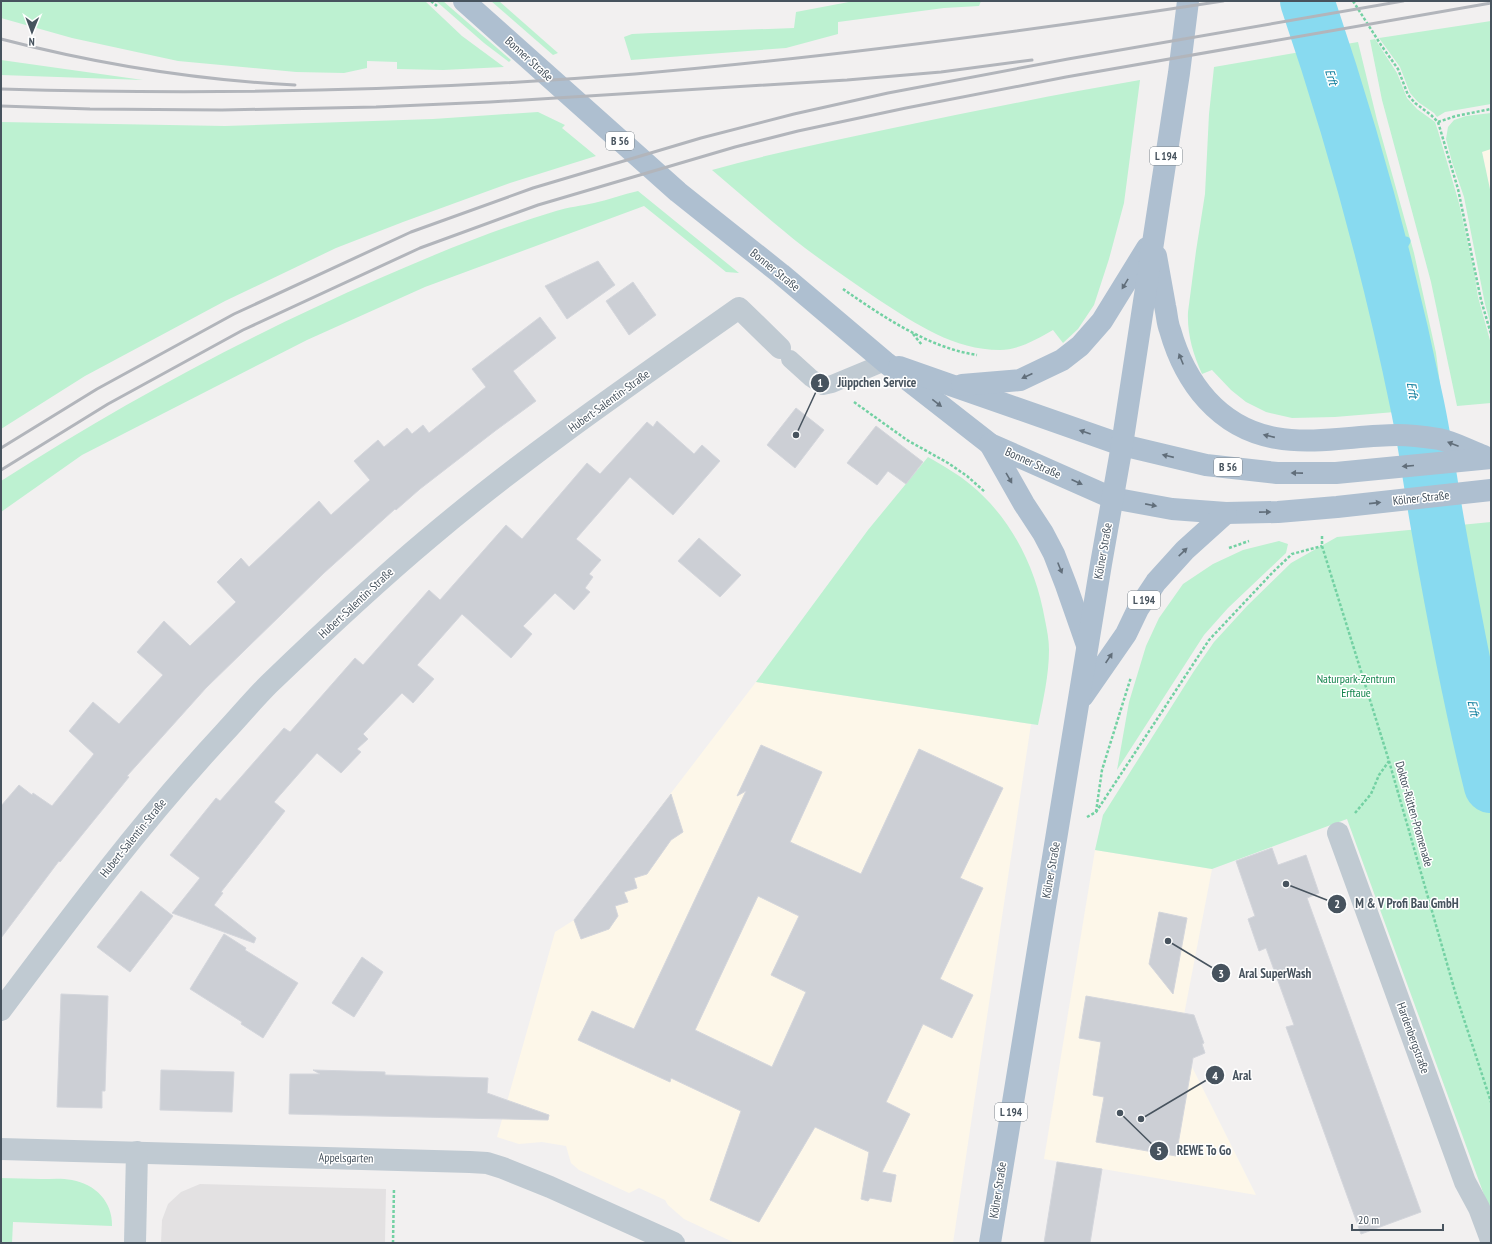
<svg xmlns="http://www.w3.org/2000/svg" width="1492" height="1244" viewBox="0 0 1492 1244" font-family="'PT Sans Narrow',sans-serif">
<rect width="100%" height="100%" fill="#f2f0f0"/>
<g fill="#fdf7e9">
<path d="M1491,149v45l-9,-43z"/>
<path d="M756,682l275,42 -78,519h-218l-51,-24 -16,-14 -3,-5 -26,-12 -10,5 -50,-23 -8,-7 -5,-17 -24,-4 -23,2 -22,-7 58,-205 19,-12z"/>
<path d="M1095,850l117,19 -33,172 77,154 -212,-36z"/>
</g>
<path fill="#e3e1e2" d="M200,1184l186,5 -1,54h-224l1,-23 6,-16 13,-12z"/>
<g fill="#bdf1d1">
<path d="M1,1h424l37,35 42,31 -61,3 -46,-1v-7l-30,-1v7l-23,5 -48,-1 -118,-11 -106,-23 -71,-20z"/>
<path d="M436,1h7l68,59 -2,2 -25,-19z"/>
<path d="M491,1h8l59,52 -5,2z"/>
<path d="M854,1h127l-2,5 -35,2 -106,14v12l-52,14 -155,12 -7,-23 8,-3 20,-1 142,-5 2,-16z"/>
<path d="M1491,21v83l-46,8 -8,5 -3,-4 -16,-11 -8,-9 -10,-26 -21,-29z"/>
<path d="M1375,39l22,34 10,25 10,11 18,13 3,9 21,72 15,68 4,26 13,47v59l-34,3 -26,-124 -49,-182 -12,-60z"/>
<path d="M1358,42l19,78 37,133 22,100 7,55 -108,9 -43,1 -26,-6 -20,-10 -15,-12 -19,-20 -10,4c-9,-20 -15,-40 -14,-62l8,-61 9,-57 4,-80 5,-47z"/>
<path d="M1,60l142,20 -142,-5z"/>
<path d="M1140,80l-16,123 -15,56 -15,46 -16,24 -15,14 -10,-13c-16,9 -34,20 -53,20 -46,0 -84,-26 -121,-50 -25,-17 -50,-34 -74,-52 -32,-25 -62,-52 -93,-78 60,-17 120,-29 181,-42 82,-17 164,-34 247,-48z"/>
<path d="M538,112l27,13 -3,3 34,28 -86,27 -107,39 -67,26 -48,23 -63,30 -140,75 -84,53v-307l224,4 208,-7z"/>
<path d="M1491,113v36l-9,3 9,42v132l-6,-22 -21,-107 -12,-35 -6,-23 2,-12 6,-7 12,-4z"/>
<path d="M638,191l101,82 -13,-1 -82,-66 -219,81 -118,53 -225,115 -81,57v-31c120,-77 246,-145 377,-202 57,-25 118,-50 178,-68 12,-4 25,-5 38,-8 15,-3 29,-9 44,-12z"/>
<path d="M928,457c14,8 30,17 43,28 41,34 65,83 74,135 2,10 4,20 4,30 0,25 -6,51 -11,75l-282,-43 112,-152z"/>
<path d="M1491,522v692l-144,-395 -135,50 -117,-19 8,-35 91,-144 20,-29 33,-36 44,-43 46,-26z"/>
<path d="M1279,541l9,3 -2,9 -58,55 -24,27 -87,135 12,-68 17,-56 13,-28 24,-34 30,-20 30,-14z"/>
<path d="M1,1178c13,0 27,1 40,1 10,0 21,-1 31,1 23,4 41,22 40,46l-99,-4 -1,21h-11z"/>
</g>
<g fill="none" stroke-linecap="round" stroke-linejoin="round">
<path stroke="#88daf0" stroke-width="9" d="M1387,276l19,-35"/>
<path stroke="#88daf0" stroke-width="54" d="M1307,1c45,132 82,267 110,403 9,42 14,85 22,128 15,85 31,170 52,254"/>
</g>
<g fill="#cccfd5" stroke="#d4d6dc" fill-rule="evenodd">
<path d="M598,261l17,24 -48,34 -22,-33z"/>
<path d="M633,282l23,33 -27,20 -23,-34z"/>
<path d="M540,317l16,21 -43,33 23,30 -41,30 -75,58 -24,21 -1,-1 -71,64 -118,115 -79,88 2,1 -69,85 -1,-1 -58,77v-132l18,-21 13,10 1,-2 19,13 42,-52 -25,-23 24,-29 26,22 44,-49 -26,-23 27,-31 26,25 46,-44 -19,-20 24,-24 8,9 70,-66 12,14 39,-35 -16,-19 24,-21 6,7 23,-19 5,6 11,-9 6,8 57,-46 -14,-18z"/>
<path d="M796,408l28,22 -29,38 -28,-23z"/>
<path d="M657,421l37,33 8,-9 18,16 -47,54 -43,-38 -54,62 25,21 -12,14 4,3 -8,11 5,4 -16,18 -19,-17 -32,33 9,8 -21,24 -49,-44 -45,51 17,14 -21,24 -11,-10 -39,41 5,5 -11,10 4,3 -20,21 -24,-20 -43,49 11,9 -64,81 2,1 -9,12 42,33 -2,5 -82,-30 28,-35 -30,-23 46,-57 4,3 64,-73 6,4 65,-74 8,7 66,-75 11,10 66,-75 16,14 65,-76 13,11 47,-52 6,5z"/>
<path d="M876,426l47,36 -17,22 -18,-13 -11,14 -30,-22z"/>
<path d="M699,538l42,37 -21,22 -42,-36z"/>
<path d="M761,745l61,27 -32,70 71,32 58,-125 84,39 -43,90 23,10 -43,91 33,16 -21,43 -29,-14 -37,78 24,12 -28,58 14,3 -5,27 -21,-4 -2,3 -7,-2 8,-47 -54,-25 -56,95 -49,-22 31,-89 -70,-33 -1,4 -92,-42 14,-29 42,18 112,-238 -9,5zM758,896l41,20 -28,59 35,17 -34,75 -77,-37z"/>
<path d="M671,794l12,38 -12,8 -24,34 -13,4 3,10 -13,4 4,10 -13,4 3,10 -9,13 -28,10 -7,-19z"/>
<path d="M1272,848l6,17 28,-10 13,38 -12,5 114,314 -60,22 -75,-207 8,-2 -28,-77 -7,3 -11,-32 7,-3 -19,-55z"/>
<path d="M141,891l32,25 -43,56 -33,-25z"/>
<path d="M1159,912l28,6 -14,76 -24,-30z"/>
<path d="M224,934l22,14 -1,2 53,33 -35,55 -22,-14 1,-2 -52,-33z"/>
<path d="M362,957l21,15 -29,45 -22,-14z"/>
<path d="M61,994l47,2 -3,95h-3v17l-45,-1z"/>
<path d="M1086,996l108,19 10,28 -2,1 3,9 -12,5 -17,98 -80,-14 8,-45 -11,-2 8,-53 -22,-4z"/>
<path d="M161,1070l73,2 -2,40 -72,-2z"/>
<path d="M313,1070l72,2v3l103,3 -1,15 62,22 -1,5 -259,-6 1,-40h30z"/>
<path d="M1057,1162l45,7 -12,74h-46z"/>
</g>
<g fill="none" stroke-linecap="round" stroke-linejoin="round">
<g stroke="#73d1a3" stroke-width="2.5" stroke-dasharray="3 2" stroke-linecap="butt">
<path d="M431,1l6,5"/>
<path d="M1353,1l28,44 17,24 10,26 7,8 16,12 7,7 20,67 23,111 10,34"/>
<path d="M1438,122l18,-6 35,-7"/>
<path d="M843,289c39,27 86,59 134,66"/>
<path d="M913,334l9,11"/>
<path d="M854,402l53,38 41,23 19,13 18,16"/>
<path d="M1322,536v10l67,215 67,234 35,107"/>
<path d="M1229,548l20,-7"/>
<path d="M1096,812l6,-42 29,-93"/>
<path d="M1355,813l16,-19 8,-19 10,-14"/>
<path d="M1087,817l9,-5 113,-172 64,-68 19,-18 30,-8"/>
<path d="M393,1243l1,-55"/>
</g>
<path stroke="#c0cad2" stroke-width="18" d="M790,359l21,19 12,8 9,-2 53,-22"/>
<g stroke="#c0cad2" stroke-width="22">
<path d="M1338,833l127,349 14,26 12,32"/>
<path d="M1,1010c71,-95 142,-190 223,-277 15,-16 29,-33 45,-49 52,-50 105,-100 160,-146 98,-83 205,-156 310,-230l41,40"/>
<path d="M1,1149l469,13 17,1 16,5 47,19 124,56"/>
<path d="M135,1243l2,-91"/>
</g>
<g stroke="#aebfd0" stroke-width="22">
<path d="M464,1l214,191 103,82 104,88 105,82 122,54 60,11 54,4 52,-1 59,-5 154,-17"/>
<path d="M1156,256c3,17 6,34 9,50 2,8 2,17 5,24 15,53 49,98 106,108 39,7 82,-3 121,-3 13,0 29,2 42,4 15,3 31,12 45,17"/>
<path d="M899,367l223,78 84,20 71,8h59l155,-15"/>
<path d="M962,385l58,-5 42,-20 18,-14 22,-25 45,-73"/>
<path d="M990,444l34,60 19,29 11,21 12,31 21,60"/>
<path d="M1083,696l43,-62 12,-25 18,-27 29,-32 41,-37"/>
<path d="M990,1243l111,-679 21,-119 57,-372 9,-72"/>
</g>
<g stroke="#b2b5bb" stroke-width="3">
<path d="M1,39c96,25 195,41 294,46"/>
<path d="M1,89c211,6 424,2 634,-15 197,-17 393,-43 588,-73"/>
<path d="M1,106l89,3 132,1 154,-3 114,-5 357,-22 94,-8 91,-12"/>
<path d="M1,448l96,-59 137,-75 177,-82 122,-44 168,-50 93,-24 94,-21 180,-34 335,-58"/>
<path d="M1,470l107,-66 135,-74 177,-82 118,-43 197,-58 63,-16 108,-23 160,-31 425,-74"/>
</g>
</g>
<defs><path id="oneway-solid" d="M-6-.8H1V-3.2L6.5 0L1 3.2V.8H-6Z"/></defs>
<g fill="#616e7a">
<use href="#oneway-solid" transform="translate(1125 284) rotate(121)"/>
<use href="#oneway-solid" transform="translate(1181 359) rotate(-112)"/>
<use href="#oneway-solid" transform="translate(1027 376) rotate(155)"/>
<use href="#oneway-solid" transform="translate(937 403) rotate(38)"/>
<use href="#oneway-solid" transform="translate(1085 432) rotate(-161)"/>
<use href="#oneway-solid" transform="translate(1269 436) rotate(-167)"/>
<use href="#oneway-solid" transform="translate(1453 444) rotate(-159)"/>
<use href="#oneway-solid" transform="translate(1168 456) rotate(-167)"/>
<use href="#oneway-solid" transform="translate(1408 466) rotate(175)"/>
<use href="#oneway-solid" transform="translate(1297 473) rotate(-179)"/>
<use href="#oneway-solid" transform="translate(1009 478) rotate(60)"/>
<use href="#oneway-solid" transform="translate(1077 482) rotate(24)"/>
<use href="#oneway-solid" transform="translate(1375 503) rotate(-6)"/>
<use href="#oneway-solid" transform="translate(1151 505) rotate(11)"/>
<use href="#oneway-solid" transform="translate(1265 512) rotate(-1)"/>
<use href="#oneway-solid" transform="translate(1183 552) rotate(-44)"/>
<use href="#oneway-solid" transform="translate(1060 568) rotate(68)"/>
<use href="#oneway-solid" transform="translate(1109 658) rotate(-56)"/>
</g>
<g text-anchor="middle" stroke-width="3" stroke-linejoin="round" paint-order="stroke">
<g fill="#fff" stroke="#7e878e" stroke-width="1">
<rect x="606" y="132" width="28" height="18" rx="3"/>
<rect x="1150" y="147" width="32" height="18" rx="3"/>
<rect x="1214" y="458" width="28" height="18" rx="3"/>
<rect x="1128" y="591" width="32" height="18" rx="3"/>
<rect x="995" y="1103" width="32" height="18" rx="3"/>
</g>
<g font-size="11" font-weight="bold" fill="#47535e">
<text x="620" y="145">B 56</text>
<text x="1166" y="160">L 194</text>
<text x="1228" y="471">B 56</text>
<text x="1144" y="604">L 194</text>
<text x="1011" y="1116">L 194</text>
</g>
<g font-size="12" fill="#47535e" stroke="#fff">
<text transform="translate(529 59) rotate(42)" y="4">Bonner Straße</text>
<text transform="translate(775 270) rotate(39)" y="4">Bonner Straße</text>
<text transform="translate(609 401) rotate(-36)" y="4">Hubert-Salentin-Straße</text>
<text transform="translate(1033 463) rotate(24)" y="4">Bonner Straße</text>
<text transform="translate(1421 498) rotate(-6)" y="4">Kölner Straße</text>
<text transform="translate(1103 551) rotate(-80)" y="4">Kölner Straße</text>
<text transform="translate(356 603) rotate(-43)" y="4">Hubert-Salentin-Straße</text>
<text transform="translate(1414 814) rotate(74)" y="4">Doktor-Rütten-Promenade</text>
<text transform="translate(133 838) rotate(-51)" y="4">Hubert-Salentin-Straße</text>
<text transform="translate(1051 870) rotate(-80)" y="4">Kölner Straße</text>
<text transform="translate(1413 1038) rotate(70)" y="4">Hardenbergstraße</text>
<text transform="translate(346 1158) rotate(1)" y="4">Appelsgarten</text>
<text transform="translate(998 1190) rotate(-81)" y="4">Kölner Straße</text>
</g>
<g font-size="12" fill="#13844c" stroke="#fff">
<text x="1356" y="683">Naturpark-Zentrum<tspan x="1356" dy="14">Erftaue</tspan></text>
</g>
<g font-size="13" font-style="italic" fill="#087a9a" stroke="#fff">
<text transform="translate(1332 77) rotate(74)" y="5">Erft</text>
<text transform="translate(1413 390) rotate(80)" y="5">Erft</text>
<text transform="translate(1474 708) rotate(78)" y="5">Erft</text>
</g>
</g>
<path fill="none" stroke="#47535e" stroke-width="1.5" d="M796 435L820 383M1286 884L1337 904M1168 941L1221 973M1141 1119L1215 1075M1120 1113L1159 1151"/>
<g fill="#47535e" stroke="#fff" stroke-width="1.5">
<circle cx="796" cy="435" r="4"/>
<circle cx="1286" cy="884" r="4"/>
<circle cx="1168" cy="941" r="4"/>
<circle cx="1141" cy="1119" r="4"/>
<circle cx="1120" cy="1113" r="4"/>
<circle cx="820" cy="383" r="10"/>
<circle cx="1337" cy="904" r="10"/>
<circle cx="1221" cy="973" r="10"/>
<circle cx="1215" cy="1075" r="10"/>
<circle cx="1159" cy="1151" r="10"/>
</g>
<g font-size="12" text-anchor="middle" font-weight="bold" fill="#fff">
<text x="820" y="387">1</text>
<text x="1337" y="908">2</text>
<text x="1221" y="978">3</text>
<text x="1215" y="1080">4</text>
<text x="1159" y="1155">5</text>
</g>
<g font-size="13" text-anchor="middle" font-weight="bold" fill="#47535e" stroke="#fff" stroke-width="3" stroke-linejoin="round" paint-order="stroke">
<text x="877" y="387">Jüppchen Service</text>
<text x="1407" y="908">M &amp; V Profi Bau GmbH</text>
<text x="1275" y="978">Aral SuperWash</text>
<text x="1242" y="1080">Aral</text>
<text x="1204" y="1155">REWE To Go</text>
</g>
<rect width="1492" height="1244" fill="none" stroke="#47535e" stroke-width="4"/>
<g transform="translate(32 32) rotate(181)" stroke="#ffffff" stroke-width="3" paint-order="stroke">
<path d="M0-3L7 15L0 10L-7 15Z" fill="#47535e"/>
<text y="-6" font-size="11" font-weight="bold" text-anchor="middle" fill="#47535e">N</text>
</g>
<path d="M1352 1224v6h91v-6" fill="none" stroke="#47535e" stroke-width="2"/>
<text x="1358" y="1224" font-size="12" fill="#47535e" stroke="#ffffff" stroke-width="3" paint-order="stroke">20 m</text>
</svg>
